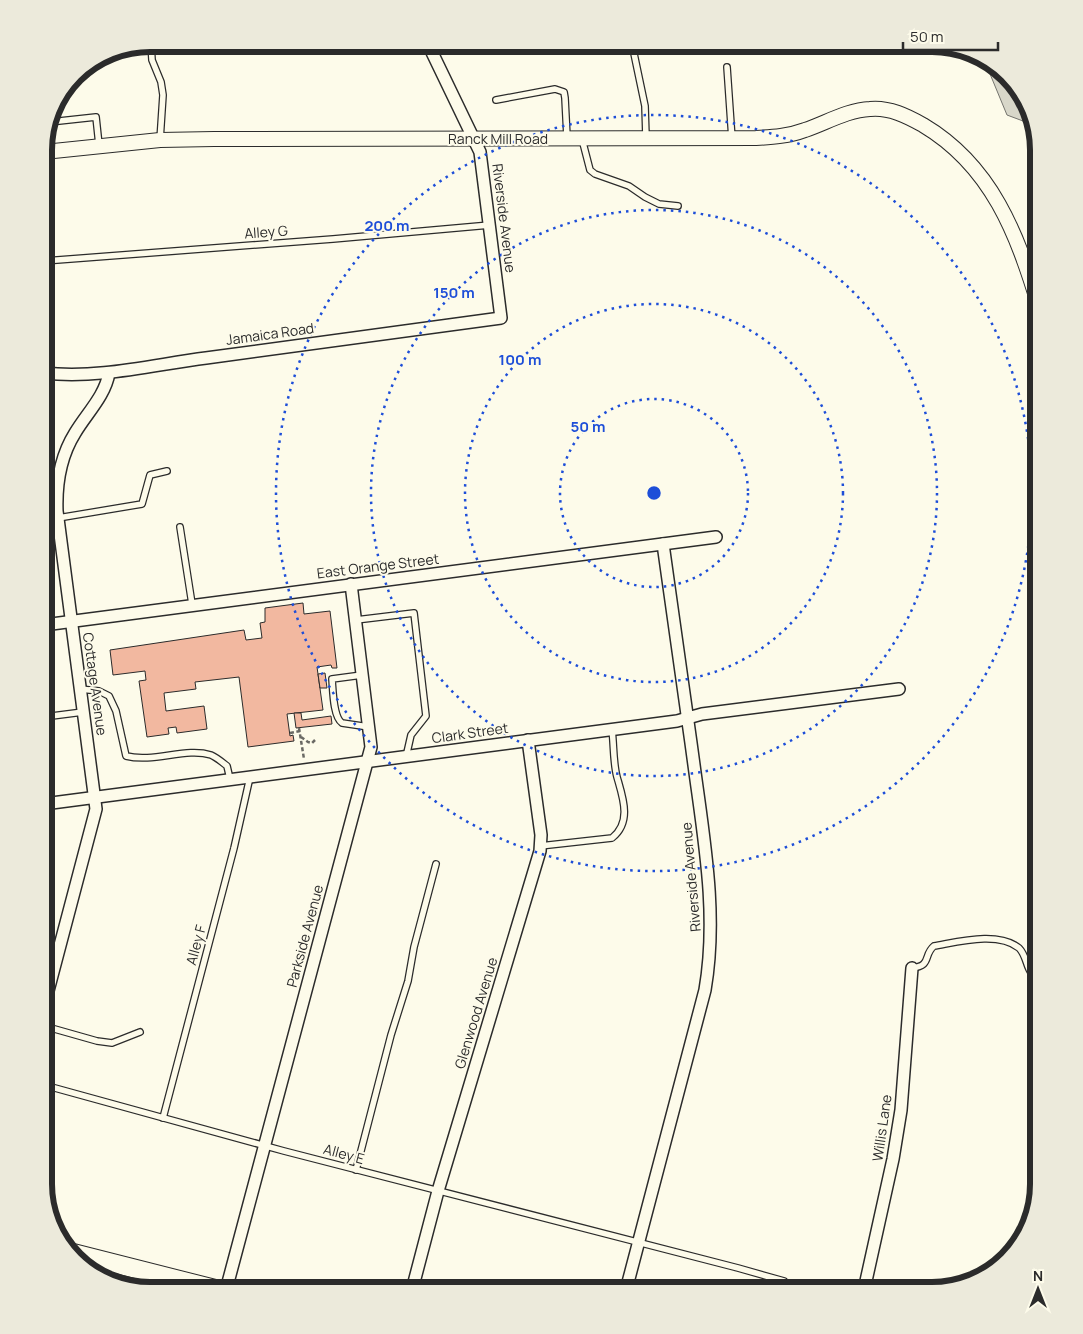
<svg xmlns="http://www.w3.org/2000/svg" width="1083" height="1334" viewBox="0 0 1083 1334" font-family="Manrope,sans-serif">
<rect width="100%" height="100%" fill="#fdfbea"/>
<path fill="#d8d7c9" stroke="#74746e" d="M983,57l38,34 10,33 -24,-9z"/>
<g fill="#f2b8a0" stroke="#2b2b2b">
<path d="M303,603l1,11 26,-3 7,57h-5l-1,-3 -14,2 6,43 -36,4 3,22 3,-1 1,6 -46,6 -9,-70 -44,5 1,7 -32,4 2,18 38,-5 3,23 -30,4 -1,-6 -8,1 1,6 -22,3 -8,-56 7,-1 -1,-9 -32,4 -3,-25 134,-20 2,10 16,-2 -2,-15 5,-1v-14z"/>
<path d="M325,673l2,15h-7l-2,-14z"/>
<path d="M294,713h7l1,7 29,-4 1,8 -36,4z"/>
</g>
<g fill="none" stroke-linecap="round" stroke-linejoin="round">
<defs>
<g id="service">
<path d="M151,44l1,16 9,22 2,13 -3,45"/>
<path d="M312,44v4l78,-3v-1"/>
<path d="M632,44l13,62 1,31"/>
<path d="M727,67l5,72"/>
<path d="M496,100l59,-11 9,3 1,6 2,39"/>
<path d="M50,122l46,-5 3,28"/>
<path d="M582,139l8,31 5,4 34,12 16,11 14,7 19,2"/>
<path d="M44,261l289,-22 157,-14"/>
<path d="M58,518l84,-14 8,-29 17,-4"/>
<path d="M180,527l12,77"/>
<path d="M356,620l58,-7 12,103 -15,19 -5,22"/>
<path d="M362,675l-30,4c1,11 1,38 10,44l27,4"/>
<path d="M80,689l19,2 10,5 7,15 10,45c28,7 60,-9 85,-1 5,2 11,7 16,11l3,13"/>
<path d="M44,717l39,-5"/>
<path d="M540,846l72,-8c20,-16 11,-40 5,-61 -4,-15 -3,-32 -5,-47"/>
<path d="M912,968c20,-2 11,-13 22,-22 24,-4 64,-15 85,2 6,6 7,15 10,21 3,6 7,12 10,18"/>
<path d="M44,1026l53,15 15,2 28,-11"/>
<path d="M44,1085l240,66 454,117 46,13"/>
<path d="M163,1118l71,-270 16,-71"/>
<path d="M356,1170l35,-135 17,-54 6,-34 22,-83"/>
</g>
<g id="minor">
<path d="M44,373c55,6 108,-8 162,-15 99,-14 197,-27 295,-40l-21,-166 -52,-108"/>
<path d="M44,625l672,-88"/>
<path d="M44,804l633,-83 25,-7 197,-25"/>
<path d="M44,1006l52,-197 -39,-298c-1,-28 3,-54 18,-78 12,-20 30,-37 34,-60"/>
<path d="M226,1290l145,-543 -20,-163"/>
<path d="M412,1290l26,-99 102,-340 1,-16 -13,-95"/>
<path d="M626,1290l79,-300c13,-75 -1,-150 -11,-225 -10,-74 -21,-148 -31,-221"/>
<path d="M864,1290l29,-131 8,-49 11,-142"/>
</g>
<path id="tertiary" d="M44,152l116,-12 54,-1 542,-1c17,-1 33,-2 49,-8 21,-7 42,-20 65,-21 19,-2 37,7 53,16 69,41 94,109 116,181"/>
<path id="primary" d="M73,1253l146,37"/>
</defs>
<use href="#service" stroke="#2b2b2b" stroke-width="8"/>
<use href="#minor" stroke="#2b2b2b" stroke-width="14"/>
<use href="#tertiary" stroke="#2b2b2b" stroke-width="16"/>
<use href="#primary" stroke="#2b2b2b" stroke-width="20"/>
<g stroke="#6a6964" stroke-width="2.5" stroke-dasharray="4 2.5" stroke-linecap="butt">
<path d="M299,728l5,31"/>
<path d="M290,733l10,-2"/>
<path d="M301,737l7,5 4,1 3,-3"/>
</g>
<use href="#service" stroke="#fdfbea" stroke-width="5.5"/>
<use href="#minor" stroke="#fdfbea" stroke-width="11"/>
<use href="#tertiary" stroke="#fdfbea" stroke-width="14"/>
<use href="#primary" stroke="#fdfbea" stroke-width="18"/>
</g>
<g fill="none" stroke="#1d4ed8" stroke-width="2.5" stroke-dasharray="2.5 5">
<circle cx="654" cy="493" r="94"/>
<circle cx="654" cy="493" r="189"/>
<circle cx="654" cy="493" r="283"/>
<circle cx="654" cy="493" r="378"/>
</g>
<g text-anchor="middle" stroke-width="4" stroke-linejoin="round" paint-order="stroke">
<g font-size="14" fill="#2b2b2b" stroke="#fdfbea">
<text x="498" y="144">Ranck Mill Road</text>
<text transform="translate(504 218) rotate(83)" y="5">Riverside Avenue</text>
<text transform="translate(266 232) rotate(-4)" y="5">Alley G</text>
<text transform="translate(270 334) rotate(-8)" y="5">Jamaica Road</text>
<text transform="translate(378 566) rotate(-7)" y="5">East Orange Street</text>
<text transform="translate(95 684) rotate(82)" y="5">Cottage Avenue</text>
<text transform="translate(470 733) rotate(-8)" y="5">Clark Street</text>
<text transform="translate(691 877) rotate(-95)" y="5">Riverside Avenue</text>
<text transform="translate(305 936) rotate(-75)" y="5">Parkside Avenue</text>
<text transform="translate(196 945) rotate(-75)" y="5">Alley F</text>
<text transform="translate(476 1013) rotate(-73)" y="5">Glenwood Avenue</text>
<text transform="translate(882 1128) rotate(-82)" y="5">Willis Lane</text>
<text transform="translate(344 1154) rotate(15)" y="5">Alley E</text>
</g>
</g>
<path d="M0 0H1083V1334H0ZM150 52H932A98 98 0 0 1 1030 150V1184A98 98 0 0 1 932 1282H150A98 98 0 0 1 52 1184V150A98 98 0 0 1 150 52Z" fill="#eceadb" fill-rule="evenodd"/>
<path fill="none" stroke="#2b2b2b" stroke-width="6" d="M150 52H932A98 98 0 0 1 1030 150V1184A98 98 0 0 1 932 1282H150A98 98 0 0 1 52 1184V150A98 98 0 0 1 150 52Z"/>
<circle cx="654" cy="493" r="8" fill="#1d4ed8" stroke="#fdfbea" stroke-width="2.5"/>
<g font-size="15" text-anchor="middle" font-weight="bold" fill="#1d4ed8" stroke="#fdfbea" stroke-width="4" stroke-linejoin="round" paint-order="stroke">
<text x="387" y="231">200 m</text>
<text x="454" y="298">150 m</text>
<text x="520" y="365">100 m</text>
<text x="588" y="432">50 m</text>
</g>
<g transform="translate(1038 1289)" stroke="#fdfbea" stroke-width="4" paint-order="stroke">
<path d="M0-4L9 19L0 12L-9 19Z" fill="#2b2b2b"/>
<text y="-8" font-size="14" font-weight="bold" text-anchor="middle" fill="#2b2b2b">N</text>
</g>
<path d="M903 42v8h95v-8" fill="none" stroke="#2b2b2b" stroke-width="2.5"/>
<text x="910" y="42" font-size="15" fill="#2b2b2b" stroke="#fdfbea" stroke-width="4" paint-order="stroke">50 m</text>
</svg>
